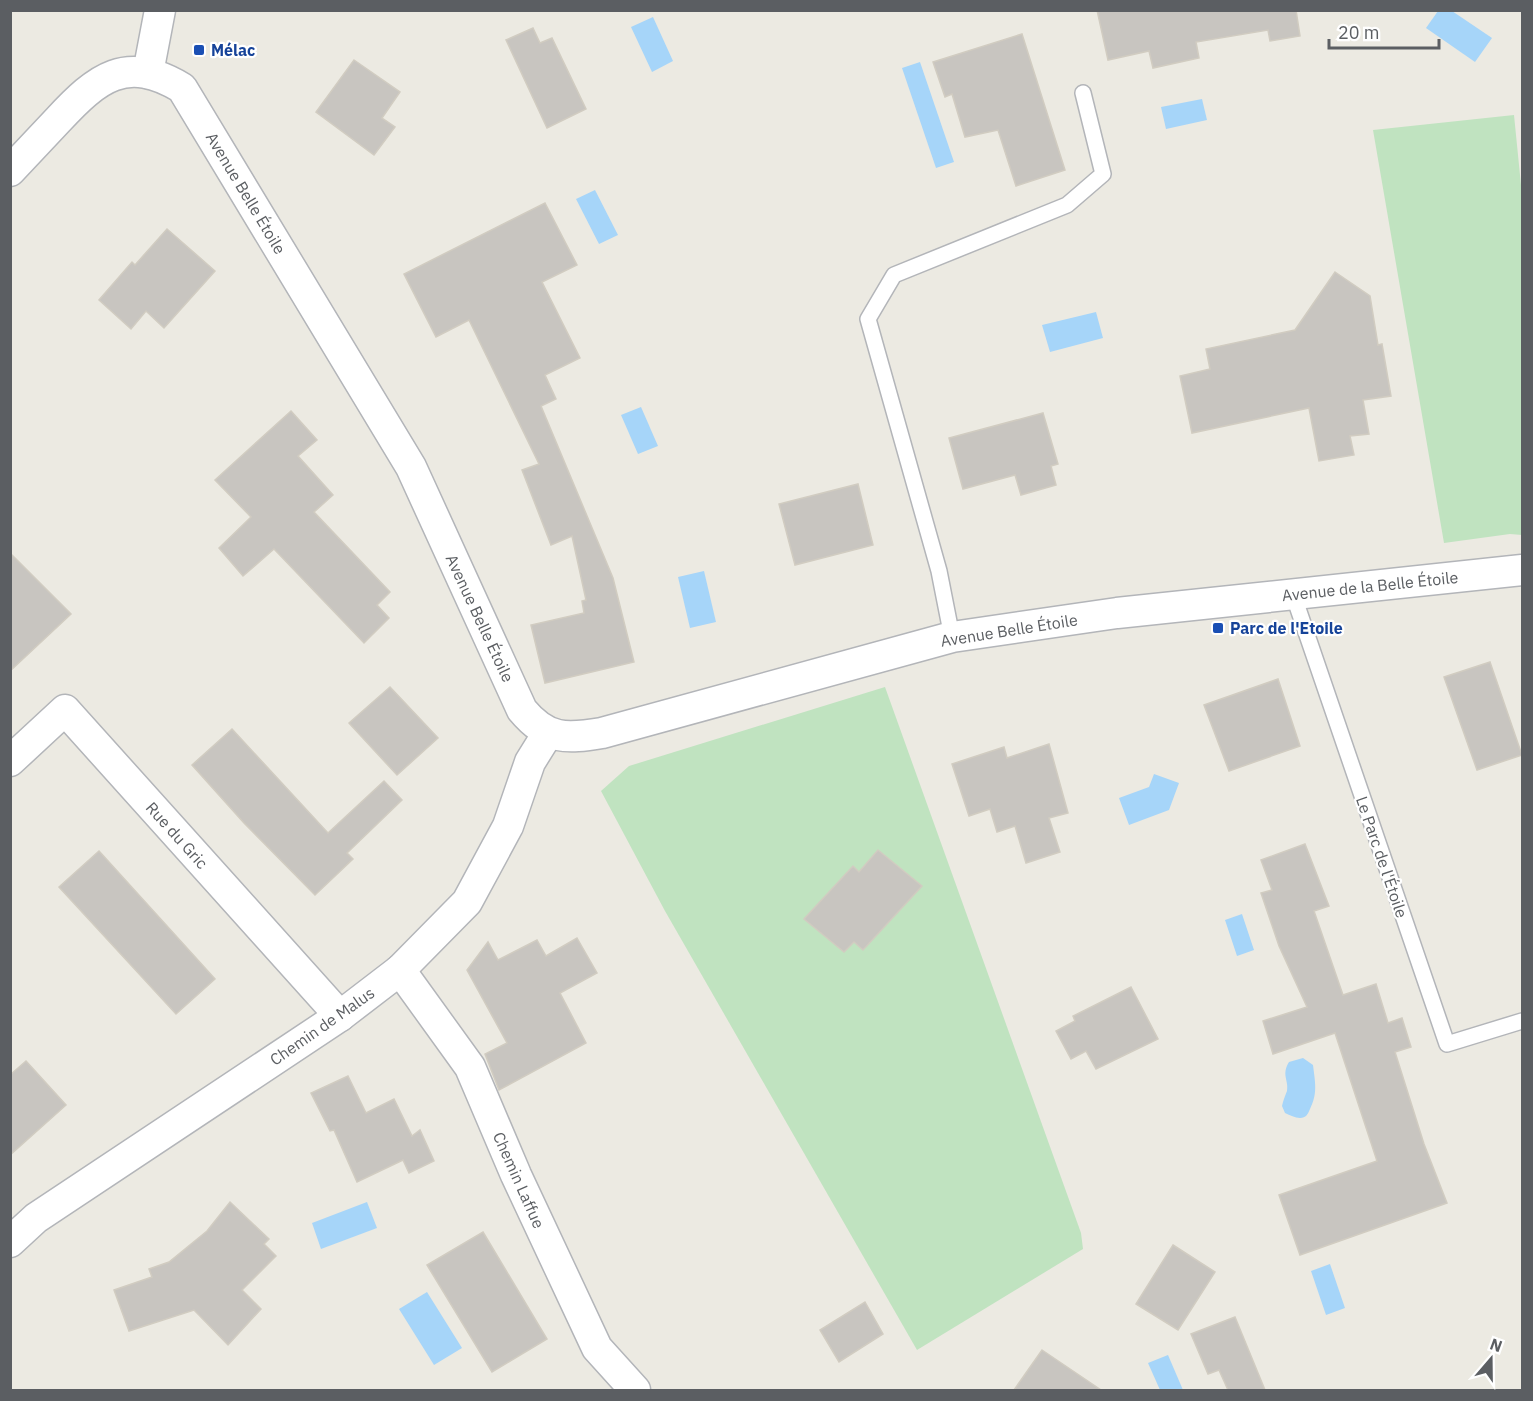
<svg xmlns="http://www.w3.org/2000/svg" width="1533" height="1401" viewBox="0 0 1533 1401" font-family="'IBM Plex Sans',sans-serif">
<rect width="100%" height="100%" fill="#eceae2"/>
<g fill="#c0e3c0">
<path d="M1514,115l8,80v340l-12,-1 -66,9 -71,-413z"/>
<path d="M885,687l196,546 2,16 -166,101 -252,-439 -64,-120 28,-25z"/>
</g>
<g fill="#a6d5f9">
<path d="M1438,11h14l40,27 -17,24 -49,-34z"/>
<path d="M653,17l20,44 -21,11 -21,-45z"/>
<path d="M920,62l34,100 -18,6 -34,-100z"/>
<path d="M1202,99l5,21 -41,9 -5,-22z"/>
<path d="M595,190l23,45 -19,9 -23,-45z"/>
<path d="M1096,312l7,26 -53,14 -8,-27z"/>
<path d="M641,407l17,39 -20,8 -17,-39z"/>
<path d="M704,571l12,51 -26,6 -12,-51z"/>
<path d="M1154,774l25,9 -10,27 -40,15 -10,-27 30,-11z"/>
<path d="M1242,914l12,36 -17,6 -12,-36z"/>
<path d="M1303,1058l10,7c2,17 5,28 -3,44 -2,5 -4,9 -10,9 -5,0 -10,-3 -15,-5l-3,-7c1,-5 3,-10 5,-15 2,-11 -6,-16 2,-29z"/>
<path d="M367,1202l10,26 -56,21 -9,-26z"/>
<path d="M1330,1264l15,44 -19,7 -15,-44z"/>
<path d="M427,1292l35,56 -28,17 -35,-56z"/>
<path d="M1168,1355l15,35h-23l-12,-27z"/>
</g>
<g fill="#c8c5c0" stroke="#d1ccc1" stroke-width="1.5">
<path d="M1097,10h199l4,26 -30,5 -2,-11 -72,12 3,16 -46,10 -4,-17 -41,9z"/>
<path d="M533,28l7,15 12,-5 34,71 -39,19 -41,-88z"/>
<path d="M1022,34l43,136 -49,16 -18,-56 -33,7 -13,-43 -7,3 -12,-35z"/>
<path d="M354,60l46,32 -18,26 13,9 -21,28 -58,-43z"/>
<path d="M545,203l32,62 -35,17 38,76 -35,17 11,24 -15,7 72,172 21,84 -89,21 -14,-58 53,-12 -2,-12 4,-1 -14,-64 -21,9 -29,-75 17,-6 -70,-144 -33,17 -32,-63z"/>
<path d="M167,229l48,42 -51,57 -18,-17 -15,18 -32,-29 33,-38 3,3z"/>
<path d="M1335,272l35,24 8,49 4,-1 9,52 -28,4 6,34 -19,2 4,19 -35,6 -10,-53 -117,25 -12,-57 30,-7 -4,-20 89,-19z"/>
<path d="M291,411l26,29 -19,16 35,39 -19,17 76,80 -13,13 12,13 -25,25 -90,-94 -31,27 -24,-28 32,-31 -36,-37z"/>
<path d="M1043,413l15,51 -7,2 5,19 -35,10 -6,-20 -52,14 -14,-51z"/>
<path d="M858,484l15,61 -78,20 -16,-61z"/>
<path d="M10,553l61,61 -61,57z"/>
<path d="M1490,662l32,93 -45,15 -33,-93z"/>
<path d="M1278,679l22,67 -71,25 -25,-66z"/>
<path d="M390,687l48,51 -41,37 -48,-52z"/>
<path d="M232,729l96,104 56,-52 18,19 -55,53 6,6 -38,36 -71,-72 -52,-58z"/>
<path d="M1049,744l19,69 -19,5 11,34 -34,11 -11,-37 -18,6 -7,-23 -21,7 -17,-52 52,-17 3,11z"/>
<path d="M1305,844l24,62 -15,5 29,84 33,-11 12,39 14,-5 9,29 -16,5 29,92 23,59 -147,52 -21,-60 98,-34 -42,-128 -62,21 -10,-33 44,-14 -28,-61 -18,-53 11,-3 -11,-30z"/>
<path d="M878,850l44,36 -59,64 -9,-8 -10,10 -40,-33 49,-53 6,6z"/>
<path d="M99,851l116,128 -39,35 -117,-127z"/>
<path d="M577,938l20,35 -37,20 26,50 -87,47 -14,-36 22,-11 -40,-73 21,-28 10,18 39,-20 9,16z"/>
<path d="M1131,987l27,52 -62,30 -10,-18 -15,8 -15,-28 19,-10 -2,-5z"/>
<path d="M26,1061l40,44 -56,50v-80z"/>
<path d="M348,1076l18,37 28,-14 18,37 8,-6 14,31 -25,12 -6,-13 -46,22 -23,-52 -4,1 -19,-38z"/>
<path d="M230,1202l39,37 -5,5 12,12 -34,34 19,19 -33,36 -34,-35 -65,21 -15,-41 38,-13 -3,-8 20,-7 38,-31z"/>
<path d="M483,1232l64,107 -55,33 -65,-107z"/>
<path d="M1173,1245l42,27 -37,58 -42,-26z"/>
<path d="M865,1302l18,32 -44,28 -19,-32z"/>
<path d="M1235,1317l30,73h-37l-9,-20 -11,4 -17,-40z"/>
<path d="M1042,1350l59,40h-87z"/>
</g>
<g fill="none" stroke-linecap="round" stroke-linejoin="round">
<defs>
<g id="service">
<path d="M1293,594l154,450 75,-23"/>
<path d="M952,637l-13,-66 -71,-252 26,-44 173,-70 36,-31 -20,-81"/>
</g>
<g id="minor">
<path d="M148,73l12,-63"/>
<path d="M10,171c16,-17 32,-34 48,-51 39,-42 68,-66 124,-32l229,379 111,243c25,30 44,29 80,23l350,-96 165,-24 405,-43"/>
<path d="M10,761l55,-51 275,306"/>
<path d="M400,970l70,97 46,108 81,173 38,42"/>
<path d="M10,1242l26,-24 304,-202 60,-46 67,-68 41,-76 22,-64 18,-29"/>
</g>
</defs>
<use href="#service" stroke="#b3b5b9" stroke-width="18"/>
<use href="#minor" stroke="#b3b5b9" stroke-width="33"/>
<use href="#service" stroke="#fff" stroke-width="15"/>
<use href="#minor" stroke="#fff" stroke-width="30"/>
</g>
<g fill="#1a4fb4" stroke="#fff" stroke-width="2">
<rect x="193" y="44" width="12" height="12" rx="3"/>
<rect x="1212" y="622" width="12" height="12" rx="3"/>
</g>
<g text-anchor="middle" stroke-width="4.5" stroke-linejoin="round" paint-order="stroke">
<g font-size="16" font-weight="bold" fill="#164399" stroke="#fff" text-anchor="start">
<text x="211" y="56">Mélac</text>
<text x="1230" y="634">Parc de l'Etoile</text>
</g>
<g font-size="16" fill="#5b5e62" stroke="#fff">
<text transform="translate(246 193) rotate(59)" y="6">Avenue Belle Étoile</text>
<text transform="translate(1370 586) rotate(-6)" y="6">Avenue de la Belle Étoile</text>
<text transform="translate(480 618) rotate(65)" y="6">Avenue Belle Étoile</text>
<text transform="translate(1009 630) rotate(-9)" y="6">Avenue Belle Étoile</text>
<text transform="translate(177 835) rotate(48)" y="6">Rue du Gric</text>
<text transform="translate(1382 857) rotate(71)" y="6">Le Parc de l'Étoile</text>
<text transform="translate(322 1026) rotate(-35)" y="6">Chemin de Malus</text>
<text transform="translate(519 1180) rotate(66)" y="6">Chemin Laffue</text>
</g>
</g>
<rect width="1533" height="1401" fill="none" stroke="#5b5e62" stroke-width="24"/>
<g transform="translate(1491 1359) rotate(20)" stroke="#ffffff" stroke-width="4.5" paint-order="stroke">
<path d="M0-4.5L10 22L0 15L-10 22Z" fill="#5b5e62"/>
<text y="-9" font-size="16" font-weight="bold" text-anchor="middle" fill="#5b5e62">N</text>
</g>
<path d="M1329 39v9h110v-9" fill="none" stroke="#5b5e62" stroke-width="3"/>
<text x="1338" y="39" font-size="18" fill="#5b5e62" stroke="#ffffff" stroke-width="4.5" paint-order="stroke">20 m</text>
</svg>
